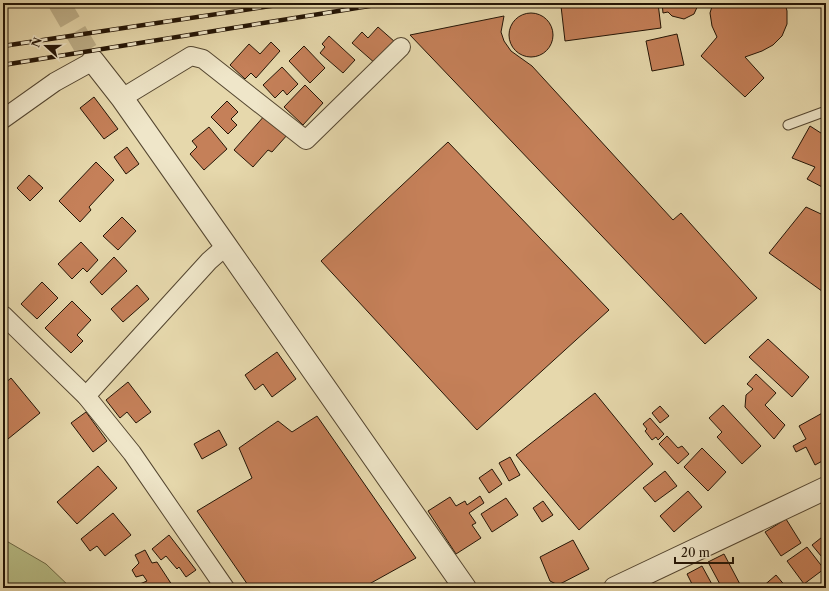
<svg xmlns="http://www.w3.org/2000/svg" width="829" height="591" viewBox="0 0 829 591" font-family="'Libre Caslon Text',serif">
<rect width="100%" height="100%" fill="#e6d8ac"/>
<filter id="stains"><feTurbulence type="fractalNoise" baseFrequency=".005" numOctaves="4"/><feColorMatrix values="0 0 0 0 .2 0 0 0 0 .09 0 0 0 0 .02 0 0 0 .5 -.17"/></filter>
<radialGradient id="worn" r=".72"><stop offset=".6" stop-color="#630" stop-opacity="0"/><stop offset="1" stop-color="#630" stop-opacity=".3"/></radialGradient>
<path fill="#b8be87" stroke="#6e6a46" d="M3,539l43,25 25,24h-68z"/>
<g fill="#c58059" stroke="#241506">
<path d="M587,3h71l3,25 -96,13 -4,-35z"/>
<path d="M662,3h37l-5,11 -10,5 -12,-3 -4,-4 -5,1z"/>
<path d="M713,3h72l2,8v13l-5,12 -9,9 -11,6 -17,6 19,21 -19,19 -44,-41 16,-19 -5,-11 -2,-13z"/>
<circle cx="531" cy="35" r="22"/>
<path d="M504,16l-3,16 3,9 7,10 21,15 141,154 8,-7 76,85 -52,46 -295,-309z"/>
<path d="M378,27l17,15 -19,22 -24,-21 10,-11 6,6z"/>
<path d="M677,34l7,31 -32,6 -6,-30z"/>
<path d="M329,36l26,24 -12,13 -23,-20 5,-6 -3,-3z"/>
<path d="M271,42l9,9 -24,27 -5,-5 -6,6 -15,-14 19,-21 11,10z"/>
<path d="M304,46l21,22 -15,15 -21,-22z"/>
<path d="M282,67l16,17 -11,11 -4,-5 -8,8 -12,-13z"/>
<path d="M305,85l18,18 -20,22 -19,-18z"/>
<path d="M94,97l24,32 -14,10 -24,-31z"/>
<path d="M227,101l11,11 -7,7 6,6 -9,9 -17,-17z"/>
<path d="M266,114l22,20 -16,18 -4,-2 -15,17 -19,-17z"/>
<path d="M810,126l14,9 2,-1v55l-19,-10 8,-12 -23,-9z"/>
<path d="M209,127l18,22 -23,21 -14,-16 7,-7 -5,-6z"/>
<path d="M448,142l161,168 -132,120 -156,-169z"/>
<path d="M127,147l12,17 -13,10 -12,-17z"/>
<path d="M96,162l18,18 -25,27 2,3 -11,12 -21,-21z"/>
<path d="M29,175l14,13 -13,13 -13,-13z"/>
<path d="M826,205v89l-57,-41 37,-46 15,7z"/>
<path d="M122,217l14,14 -18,19 -15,-14z"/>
<path d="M81,242l17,18 -11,12 -4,-4 -11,11 -14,-15z"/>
<path d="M114,257l13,14 -25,24 -12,-13z"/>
<path d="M42,282l16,16 -21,21 -16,-15z"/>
<path d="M137,285l12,14 -26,23 -12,-13z"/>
<path d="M72,301l19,19 -14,15 6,6 -12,12 -26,-25z"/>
<path d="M768,339l41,38 -17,20 -43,-40z"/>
<path d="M277,352l19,27 -24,18 -9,-13 -8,6 -10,-15z"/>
<path d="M756,374l20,19 -11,12 20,20 -11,14 -29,-32 1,-12 7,-6 -6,-5z"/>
<path d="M11,378l29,35 -37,30v-58z"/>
<path d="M128,382l23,30 -15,11 -9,-11 -7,6 -14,-18z"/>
<path d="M595,393l58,71 -74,66 -63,-75z"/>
<path d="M723,405l38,41 -19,18 -25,-27 5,-5 -13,-14z"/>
<path d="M660,406l9,10 -9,7 -8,-10z"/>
<path d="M826,411v48l-11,6 -9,-18 -10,5 -3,-6 13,-7 -7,-13z"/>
<path d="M86,412l21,29 -14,11 -22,-29z"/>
<path d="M317,416l99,142 -54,30h-112l-53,-77 55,-33 -13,-30 39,-27 14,11z"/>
<path d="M650,418l14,16 -6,6 -2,-3 -4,3 -7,-9 2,-2 -4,-5z"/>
<path d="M219,430l8,15 -25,14 -8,-15z"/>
<path d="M667,436l11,12 4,-2 7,8 -11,10 -19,-20z"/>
<path d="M702,448l24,24 -18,19 -24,-24z"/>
<path d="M510,457l10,18 -11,6 -10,-18z"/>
<path d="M98,466l19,22 -40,36 -20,-22z"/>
<path d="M492,469l10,15 -13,9 -10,-15z"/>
<path d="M665,471l12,15 -22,16 -12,-14z"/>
<path d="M688,491l14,16 -28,25 -14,-16z"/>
<path d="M480,496l4,7 -15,10 7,10 -4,2 9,13 -25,16 -28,-43 22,-14 6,9 9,-5 2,4z"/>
<path d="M506,498l12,17 -26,17 -11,-18z"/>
<path d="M543,501l10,14 -11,7 -9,-14z"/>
<path d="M113,513l18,22 -26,21 -8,-10 -7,5 -9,-12z"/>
<path d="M786,519l15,24 -20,13 -16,-24z"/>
<path d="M826,534v28l-14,-17z"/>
<path d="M169,535l27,35 -10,7 -7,-10 -2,2 -11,-13 -5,4 -9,-11z"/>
<path d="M573,540l16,29 -31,16 -8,-4 -10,-24z"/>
<path d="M807,547l17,22 -20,15 -17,-23z"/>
<path d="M145,550l7,13 5,-1 17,26h-44l17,-7 -4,-6 -7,2 -4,-7 7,-7 -4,-8z"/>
<path d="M724,554l18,34h-20l-14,-26z"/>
<path d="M702,566l12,22h-20l-7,-14z"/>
<path d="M776,575l11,13h-26z"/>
</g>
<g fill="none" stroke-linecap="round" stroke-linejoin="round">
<path stroke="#bfb18b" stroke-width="22" stroke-dasharray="22 11" stroke-linecap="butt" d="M59,3l34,58"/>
<defs>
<path id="service" d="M788,125l38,-14"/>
<g id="minor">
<path d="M122,98l69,-42 12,3 103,81 95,-93"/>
<path d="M3,119l52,-37 38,-21"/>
<path d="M3,315l83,81 46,57 93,135"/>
<path d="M86,396l123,-135 17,-15"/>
</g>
<g id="tertiary">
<path d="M93,61l29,37 104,148 239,342"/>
<path d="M615,588l211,-100"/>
</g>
</defs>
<use href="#service" stroke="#544630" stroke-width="11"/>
<use href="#minor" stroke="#544630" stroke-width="20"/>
<use href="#tertiary" stroke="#544630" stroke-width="24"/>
<use href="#service" stroke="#efe6c9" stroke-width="9"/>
<use href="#minor" stroke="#efe6c9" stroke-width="18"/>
<use href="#tertiary" stroke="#efe6c9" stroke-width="22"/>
<defs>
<g id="rail">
<path d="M3,46l288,-43"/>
<path d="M3,65l385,-62"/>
</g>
</defs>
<use href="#rail" stroke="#241506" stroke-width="4.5"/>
<use href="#rail" stroke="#efe6c9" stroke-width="3" stroke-dasharray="9" stroke-linecap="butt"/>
</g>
<rect width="829" height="591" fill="none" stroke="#e6d8ac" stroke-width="16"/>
<rect x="4" y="4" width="821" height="583" fill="none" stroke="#241506" stroke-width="2"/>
<rect x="8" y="8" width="813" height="575" fill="none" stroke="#241506"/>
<g transform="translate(46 46) rotate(291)" stroke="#efe6c9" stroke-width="3" paint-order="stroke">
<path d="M0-3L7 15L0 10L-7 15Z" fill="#241506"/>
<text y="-6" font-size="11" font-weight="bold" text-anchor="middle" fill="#241506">N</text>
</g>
<path d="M675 557v6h58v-6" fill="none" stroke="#241506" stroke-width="2"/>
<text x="681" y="557" font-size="12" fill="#241506" stroke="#efe6c9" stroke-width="3" paint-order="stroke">20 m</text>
<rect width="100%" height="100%" filter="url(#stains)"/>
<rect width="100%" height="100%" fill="url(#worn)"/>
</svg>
